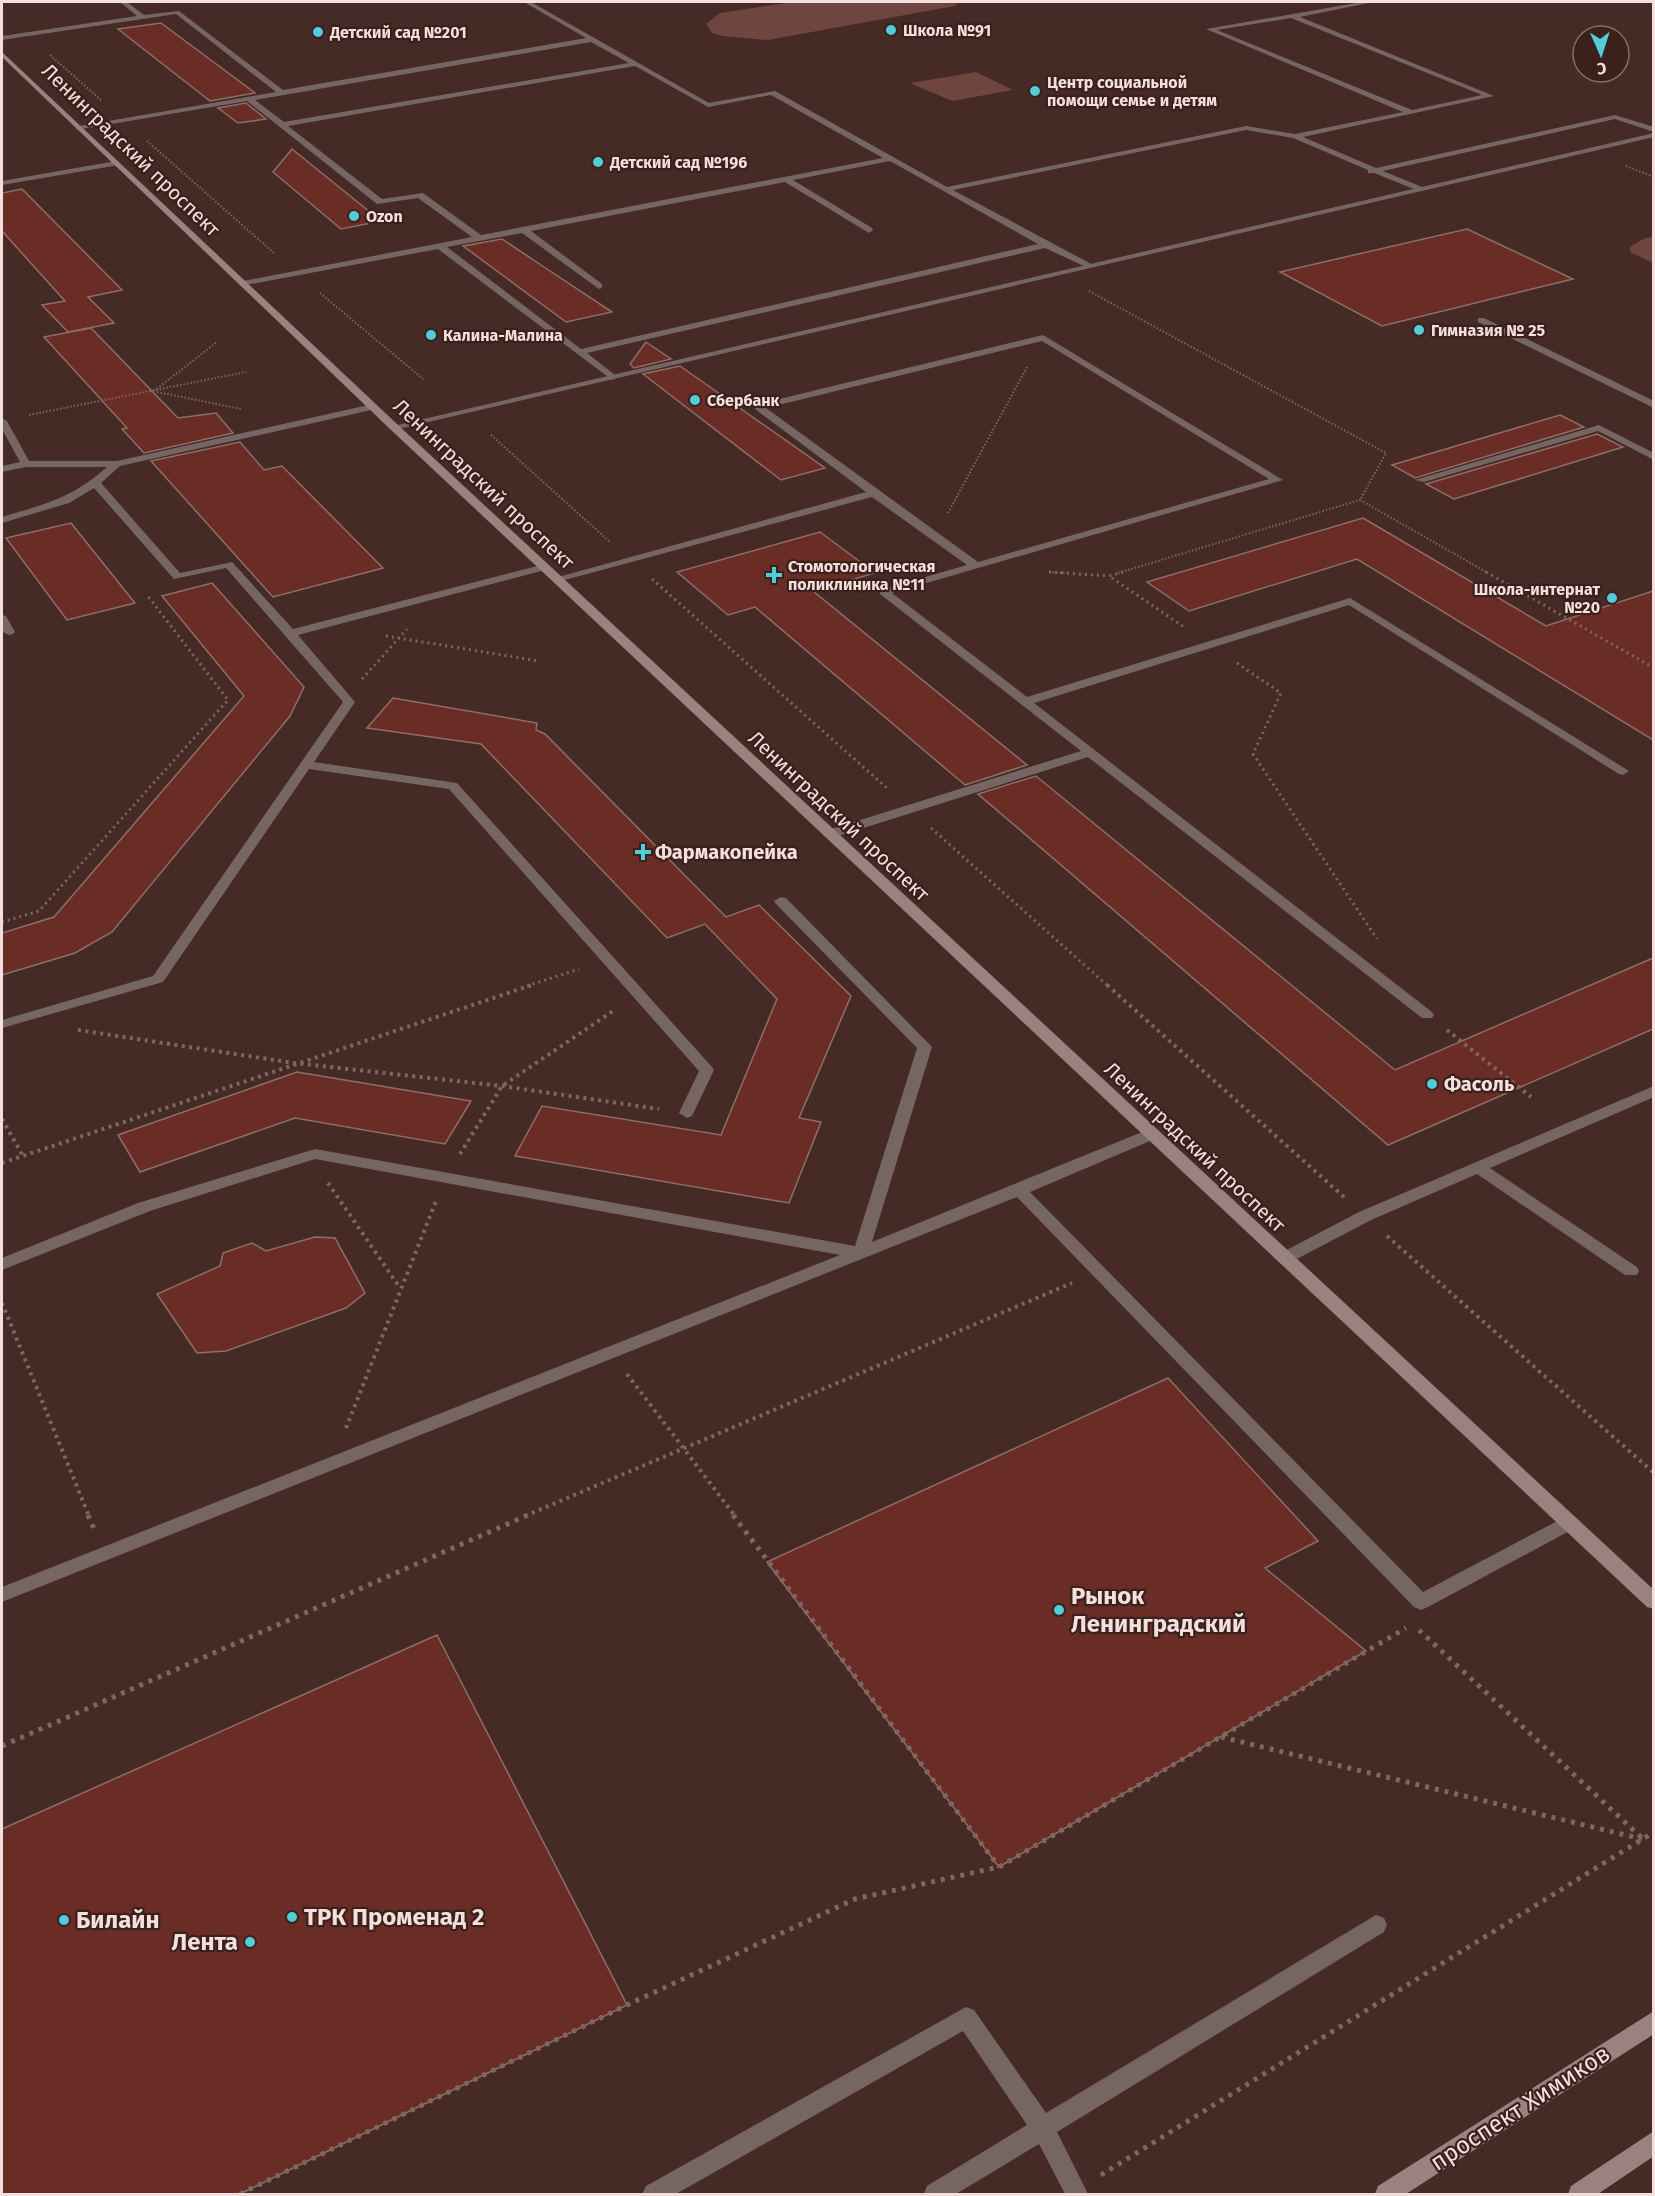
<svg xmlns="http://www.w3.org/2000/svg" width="1655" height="2196" viewBox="0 0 1655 2196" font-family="'Fira Sans',sans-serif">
<rect width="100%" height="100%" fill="#452a26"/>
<g fill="#6f453f">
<path d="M792,2h166l-3,4 -187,34 -46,-4 -10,-3 -6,-9 14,-11z"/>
<path d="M976,72l37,18 -61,11 -42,-18z"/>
<path d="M1653,237v26l-23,-11v-5l15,-9z"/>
</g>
<g fill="#6a2d26" stroke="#8e6e68" stroke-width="1.5">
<path d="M161,23l94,70 -45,8 -92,-72z"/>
<path d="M246,103l20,16 -28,4 -20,-15z"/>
<path d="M292,149l89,72 -40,8 -68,-57z"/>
<path d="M22,189l100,101 -34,7 26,26 -46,9 -26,-27 23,-4 -63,-70v-38z"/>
<path d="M1467,229l106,50 -191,47 -102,-54z"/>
<path d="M502,239l39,26 71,47 -46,10 -103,-76z"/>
<path d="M91,328l87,90 38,-5 17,20 -89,20 -22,-24 5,-1 -83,-91z"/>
<path d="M646,342l25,17 -37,9 -4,-4z"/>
<path d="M680,366l145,102 -44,12 -138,-106z"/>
<path d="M1560,415l24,12 -169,51 -23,-13z"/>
<path d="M1597,434l26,13 -169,52 -28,-15z"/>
<path d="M240,442l24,28 18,-4 101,102 -110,29 -122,-136z"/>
<path d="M1363,518l183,108 107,-35v149l-296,-181 -168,52 -42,-29z"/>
<path d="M71,523l64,80 -68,17 -61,-82z"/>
<path d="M820,532l55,41 -62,18 214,174 -62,20 -210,-178 -27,8 -51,-43z"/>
<path d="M212,583l92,104 -14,29 -178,216 -37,21 -73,22v-42l52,-16 190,-221 -82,-100z"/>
<path d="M393,698l144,25 -1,7 9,4 181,183 33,-12 92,91 -52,122 22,4 -32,81 -274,-47 27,-50 179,29 56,-136 -72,-75 -38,14 -186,-194 -114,-16z"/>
<path d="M1036,776l359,294 258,-112v71l-265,116 -410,-351z"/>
<path d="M297,1072l174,29 -26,43 -150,-26 -155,54 -22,-37z"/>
<path d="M315,1237l20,1 30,55 -19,15 -120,43 -29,2 -40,-59 63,-28 3,-13 29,-10 14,8z"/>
<path d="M1168,1378l150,163 -53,27 101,83 -367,216 -232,-305z"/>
<path d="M437,1635l190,370 -387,189h-238v-365z"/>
</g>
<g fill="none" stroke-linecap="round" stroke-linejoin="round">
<g stroke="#7f6663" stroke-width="2" stroke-dasharray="1.5 2" stroke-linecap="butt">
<path d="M50,55l51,45"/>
<path d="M147,141l127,112"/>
<path d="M1626,166l28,11"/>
<path d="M1089,291l297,162 -26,47 128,73"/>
<path d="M320,293l103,86"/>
<path d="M154,391l63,-49"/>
<path d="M157,392l84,17"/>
<path d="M29,415l217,-43"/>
<path d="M491,435l119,107"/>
<path d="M948,513l79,-146"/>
<path d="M1049,572l20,1"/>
<path d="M1118,573l242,-73"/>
</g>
<g stroke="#7f6663" stroke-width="3" stroke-dasharray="2 4" stroke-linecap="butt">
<path d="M1049,572l60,4"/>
<path d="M1123,572l-14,4 75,51"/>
<path d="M1486,572l168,96"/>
<path d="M652,579l236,210"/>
<path d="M386,636l153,25"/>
<path d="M1237,663l44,30 -28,61 124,185"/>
<path d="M362,679l45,-50"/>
<path d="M931,828l177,158"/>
<path d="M2,922l37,-11 189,-211 -81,-105"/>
<path d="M527,986l52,-17"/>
</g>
<g stroke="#7f6663" stroke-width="4" stroke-dasharray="3 4.5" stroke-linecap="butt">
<path d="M1107,985l237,212"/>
<path d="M78,1030l216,33 208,23 157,23"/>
<path d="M1447,1030l84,67"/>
<path d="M2,1119l21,37"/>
<path d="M460,1154l42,-68 114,-77"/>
<path d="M2,1163l530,-178"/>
<path d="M328,1183l72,105"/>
<path d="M1387,1236l267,237"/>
<path d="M2,1303l87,213"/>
<path d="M627,1374l108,142"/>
<path d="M346,1428l90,-227"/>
<path d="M525,1516l547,-233"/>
</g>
<g stroke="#7f6663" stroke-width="5" stroke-dasharray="4 6" stroke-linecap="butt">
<path d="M88,1515l6,14"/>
<path d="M733,1515l266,352"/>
<path d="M1419,1630l224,209"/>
<path d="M1221,1737l421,102"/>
<path d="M2,1746l526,-231"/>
<path d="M1101,2175l553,-343"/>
<path d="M240,2194l387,-189 228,-106 144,-32 407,-239"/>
</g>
<g fill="#756664" fill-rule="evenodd">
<path d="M120,2h7l17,13 35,-4 104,79 303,-52 -62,-36h7l178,101 66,-12 172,96 299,-61 49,8 108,-22 -197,-83 156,-27h11l-73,15 194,79 -191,41 73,31 239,-53 39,12v5l-39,-13 -232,52 39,16 1,2 -4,2 -45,-18h-6v-3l-75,-32 -47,-8 -293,60 142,76 -7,2 -43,-20 -458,105 28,22v4l-3,1 -174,-131 -198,37v-4l3,-1 229,-44 -54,-39 -41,6 -130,-103 -171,29 3,-4 197,-34 -100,-78 -174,26v-4l135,-20zM1291,18l191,77 -70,15 -195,-80zM591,42l38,21 -345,59 -29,-22zM635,66l73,41 63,-12 112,63 -402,77 -58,-42 -41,6 -94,-73zM890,161l148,83 -457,105 -134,-102 75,-14 77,56 3,-1v-4l-71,-53 254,-49 84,51 4,-3 -1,-2 -79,-48z"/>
<path d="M116,161l4,2 -1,2 -117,20v-4z"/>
<path d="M1478,318h6l170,83v7l-176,-86z"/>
<path d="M1043,335l240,145 -391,113 135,104 323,-99 279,173 -6,4 -4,-1 -270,-169 -315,98 398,309 2,3 -2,3h-10l-334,-261 -253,80h-10l-2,-3 2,-3 256,-80 -201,-157v-4l87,-25 -95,-68 -311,84h-8l-2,-2 315,-87 -111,-83v-4zM1042,341l227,138 -291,83 -212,-154z"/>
<path d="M373,404l3,1v4l-256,57 -19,17 79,90 52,-11 61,67 248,-64h8v4l-251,66 57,67 -41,60 143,21 255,284 2,3 -22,46 -5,2 -8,-5 20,-42 -250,-282 -140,-20 -146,213 -161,46v-8l151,-44 190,-274 -117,-134 -52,11 -80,-91 -25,15 -67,20v-6c43,-13 70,-19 105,-50h-81l-24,5v-6l18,-4 -18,-33v-11l5,3 22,40h88z"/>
<path d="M1599,425l55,28v7l-56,-29 -174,51 -9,-2z"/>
<path d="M2,615l4,1 9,16 -2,2 -4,1 -6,-3z"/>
<path d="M781,897l5,1 146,149 -60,195 275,-112h10l3,4 -3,4 -127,54 393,400 140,-74 6,-2 6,2 3,5 -3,5 -147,79 -7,3 -7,-3 -397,-410 -1015,405v-15l838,-332 -525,-96 -165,52 -148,59v-12l136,-55 177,-54 540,97 62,-198 -141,-144 -2,-3z"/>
<path d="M1654,1086v11l-164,71 147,99 2,4 -2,4h-12l-148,-101 -106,46 -80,42h-12l-2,-4 2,-4 80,-42z"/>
<path d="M1376,1915l8,3 3,7 -3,7 -327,200 31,62h-23l-26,-50 -83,50h-32l3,-8 100,-61 -64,-94 -287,163h-34l4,-8 320,-179 8,3 72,103z"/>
</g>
<path fill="#756664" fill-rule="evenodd" d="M1654,133v4l-1260,293 -5,-3z"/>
<g fill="#9a837f" fill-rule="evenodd">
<path d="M2,52l396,373 1256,1165v19l-7,-2 -1257,-1178 -388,-372z"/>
<path d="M1654,2011v23l-248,160h-31l3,-8z"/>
<path d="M1654,2131v25l-56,38h-30l3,-8z"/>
</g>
</g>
<g fill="#52ccd6" stroke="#3b201c" stroke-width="2">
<circle cx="891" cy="30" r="6"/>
<circle cx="318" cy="32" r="6"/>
<circle cx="1035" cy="91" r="6"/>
<circle cx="598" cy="162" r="6"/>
<circle cx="354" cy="216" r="6"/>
<circle cx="1419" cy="330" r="6"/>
<circle cx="431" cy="335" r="6"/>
<circle cx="695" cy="400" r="6"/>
<path d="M771 566h6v6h6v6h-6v6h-6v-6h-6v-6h6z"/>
<circle cx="1612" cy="598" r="6"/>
<path d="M640 843h6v6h6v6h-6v6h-6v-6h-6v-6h6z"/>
<circle cx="1432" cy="1084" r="6"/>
<circle cx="1059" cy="1610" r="6"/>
<circle cx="292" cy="1917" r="6"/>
<circle cx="64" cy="1920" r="6"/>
<circle cx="250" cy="1942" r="6"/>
</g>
<g text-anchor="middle" stroke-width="4.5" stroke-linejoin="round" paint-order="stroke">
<g font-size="16" font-weight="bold" fill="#f3e0dd" stroke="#3b201c" text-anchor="start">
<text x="903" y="36">Школа №91</text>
<text x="330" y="38">Детский сад №201</text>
<text x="1047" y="88">Центр социальной<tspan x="1047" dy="18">помощи семье и детям</tspan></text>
<text x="610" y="168">Детский сад №196</text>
<text x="366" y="222">Ozon</text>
<text x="1431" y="336">Гимназия № 25</text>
<text x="443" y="341">Калина-Малина</text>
<text x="707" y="406">Сбербанк</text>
<text x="788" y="572">Стомотологическая<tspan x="788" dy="18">поликлиника №11</tspan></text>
<text x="1600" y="595" text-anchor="end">Школа-интернат<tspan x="1600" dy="18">№20</tspan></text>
</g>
<g font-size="20" fill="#f3e0dd" stroke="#3b201c">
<text transform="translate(131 150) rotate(44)" y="7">Ленинградский проспект</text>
<text transform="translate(484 484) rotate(43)" y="7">Ленинградский проспект</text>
<text transform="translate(839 816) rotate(43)" y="7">Ленинградский проспект</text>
<text transform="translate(1195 1147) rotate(43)" y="7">Ленинградский проспект</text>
</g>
<g font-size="20" font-weight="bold" fill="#f3e0dd" stroke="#3b201c" text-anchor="start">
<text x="655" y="859">Фармакопейка</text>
<text x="1444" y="1091">Фасоль</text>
</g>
<g font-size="24" font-weight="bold" fill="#f3e0dd" stroke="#3b201c" text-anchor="start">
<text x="1071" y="1604">Рынок<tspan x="1071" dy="28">Ленинградский</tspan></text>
<text x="304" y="1925">ТРК Променад 2</text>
<text x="76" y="1928">Билайн</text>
<text x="238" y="1950" text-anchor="end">Лента</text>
</g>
<g font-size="24" fill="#f3e0dd" stroke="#3b201c">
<text transform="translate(1520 2108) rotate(-33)" y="8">проспект Химиков</text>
</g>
</g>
<rect width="1655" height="2196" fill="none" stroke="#f3e0dd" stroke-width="6"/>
<g transform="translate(1601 54) rotate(177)"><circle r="28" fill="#3b201c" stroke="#856d69" stroke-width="1.5"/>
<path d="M0-4.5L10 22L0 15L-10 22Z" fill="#52ccd6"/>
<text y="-9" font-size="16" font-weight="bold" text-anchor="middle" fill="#f3e0dd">С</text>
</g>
</svg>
